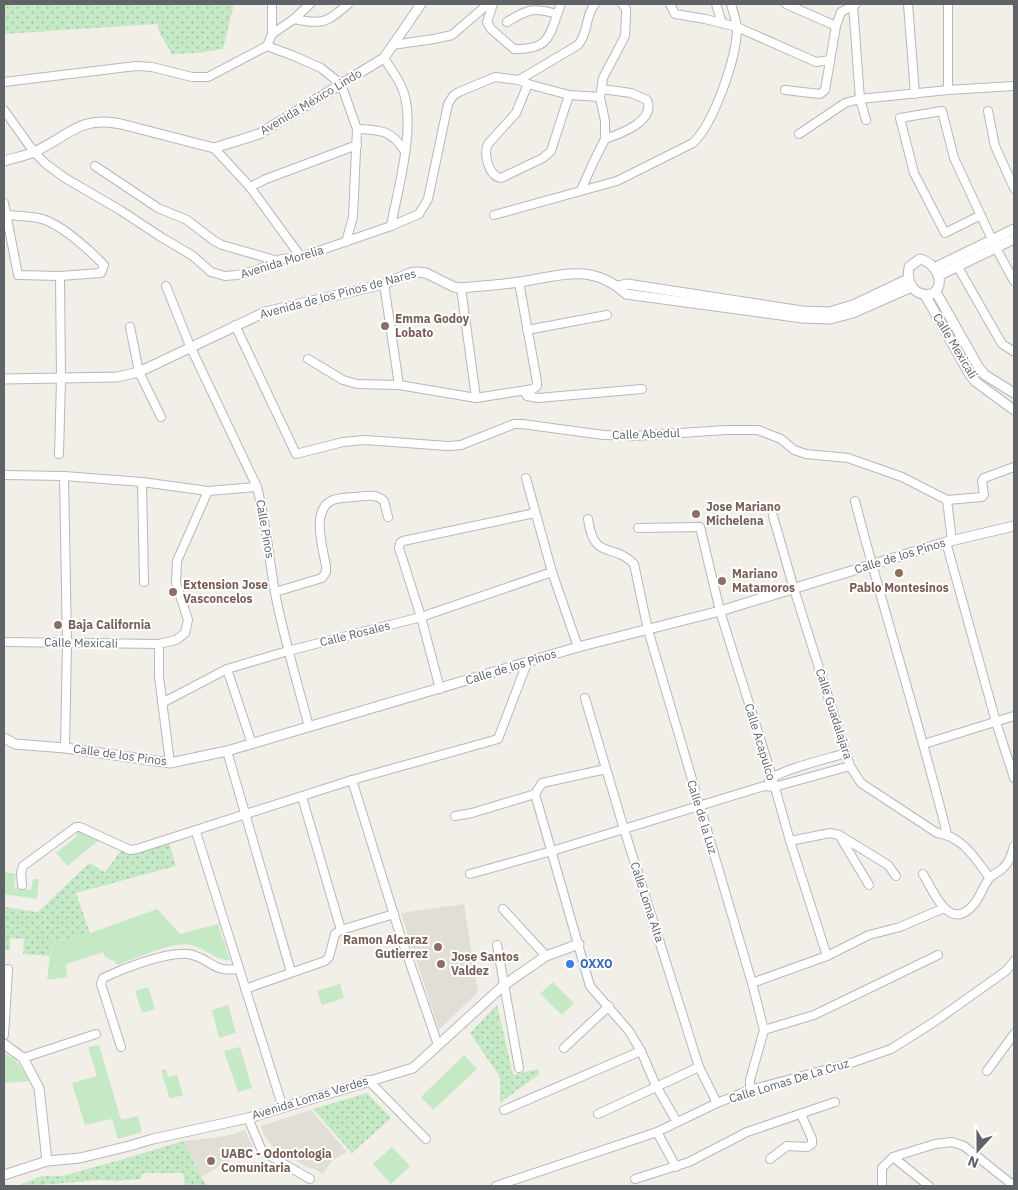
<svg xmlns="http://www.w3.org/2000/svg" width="1018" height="1190" viewBox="0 0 1018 1190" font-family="'IBM Plex Sans',sans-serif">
<defs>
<pattern id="grass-dots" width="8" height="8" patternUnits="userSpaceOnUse" patternTransform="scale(1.25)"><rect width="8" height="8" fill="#c5e8c5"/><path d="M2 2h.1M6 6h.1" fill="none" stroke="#a3c0a4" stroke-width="1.8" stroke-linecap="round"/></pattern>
</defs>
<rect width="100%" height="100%" fill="#f1efe8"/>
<g fill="#e1ded6">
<path d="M464,904l14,88 -39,38 -38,-117z"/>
<path d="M311,1110l36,42 -15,9 -7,9 -2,5 -8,-6 -6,-1 -37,-22 -9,-13 -2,-7z"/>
<path d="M245,1130l8,17 -52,30 -18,-36 30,-3 21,-4z"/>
</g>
<g fill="url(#grass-dots)">
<path d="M4,4h230l-11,45 -26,4 -25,1 -12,-20 -3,-10 -153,10z"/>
<path d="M168,840l8,26 -100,27 14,40 -11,4 -27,5 -2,14 -27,-2 1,-15 -14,-1v12h-6v-43l34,5 51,-49 16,9 18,-24z"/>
<path d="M497,1005l16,70 25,-6 1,5 -39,29v-26l-30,-44z"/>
<path d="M367,1093l24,25 -39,35 -39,-44z"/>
<path d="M183,1141l18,36 7,9h-23l-2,-13h-40l-3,6 -25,2 -16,-1 -71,6h-11l25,-10h20l65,-18z"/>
</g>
<g fill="#c5e8c5">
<path d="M76,830h4l19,10 -32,26 -11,-13 21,-17z"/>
<path d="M4,872l12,2 -2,13 17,3 2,-11h6l-2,20 -33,-5z"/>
<path d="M157,909l23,25 38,-10 12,36c-14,1 -25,-12 -39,-15 -15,-5 -57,14 -74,20l-3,-4 -9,-4 -2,-5 -37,12 1,13 -20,3 5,-38 27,-5z"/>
<path d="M553,982l21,21 -12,12 -22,-21z"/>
<path d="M340,984l4,14 -22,7 -5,-14z"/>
<path d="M148,987l7,22 -13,4 -7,-22z"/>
<path d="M228,1005l8,28 -17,5 -7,-28z"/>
<path d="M99,1045l22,75 17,-4 4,16 -24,7 -6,-20 -27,6 -13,-42 25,-7 -9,-29z"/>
<path d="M240,1047l12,41 -14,4 -14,-41z"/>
<path d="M4,1053c13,6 19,16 25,28l-25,2z"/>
<path d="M464,1055l13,14 -44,41 -12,-13z"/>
<path d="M166,1069l2,8 9,-2 6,20 -13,4 -9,-28z"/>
<path d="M392,1147l18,19 -19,18 -18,-20z"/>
</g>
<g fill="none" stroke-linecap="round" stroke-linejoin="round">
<defs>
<g id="minor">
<path d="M272,4v30"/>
<path d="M493,4l-6,18 4,7 23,20c38,1 35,-15 47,-45"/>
<path d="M670,4l5,10 30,5 32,8 79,35 14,-2"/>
<path d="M716,4l6,19"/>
<path d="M786,4l50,22"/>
<path d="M908,4l7,90"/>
<path d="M948,4v86"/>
<path d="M853,5l7,94 6,21"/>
<path d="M294,19c28,6 33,4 54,-15"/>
<path d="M507,22c21,-13 26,-15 50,-8"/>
<path d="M392,45l42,-6 18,-4 36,-31"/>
<path d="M267,46l27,10 27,12 20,16 16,45 -4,88 -7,25"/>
<path d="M267,46l5,-12 22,-15 16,-15"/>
<path d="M384,58c6,10 14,20 18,30 15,36 -4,100 -11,138"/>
<path d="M519,80l59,-35c11,-13 7,-30 17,-41"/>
<path d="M4,82l132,-16 16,1 40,10h16l59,-31"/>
<path d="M528,84l-12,29 -28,31c-5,11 1,32 13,34l42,-20 8,-7 18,-56"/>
<path d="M602,89l29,4 16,7c9,21 -27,34 -42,39"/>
<path d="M785,90l35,4 5,-4 11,-64 5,-14 15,-8"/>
<path d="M4,110l30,42 12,12 19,14 55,32 41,27 32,19 18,16 14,4 12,-1 20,-5 25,-11 19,-2 90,-31 28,-12 9,-15 20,-95 5,-8 6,-4 36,-15 24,3 9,4 41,11 31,2"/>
<path d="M988,111l7,35 19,42"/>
<path d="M357,129c24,1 35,1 48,23"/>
<path d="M799,134l46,-31 15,-4 88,-9 66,-4"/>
<path d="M214,148l36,39 51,70"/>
<path d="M95,166l63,42 29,12 26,20 9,5 56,16"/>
<path d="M250,187l16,-8 91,-34"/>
<path d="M581,190l12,-27 12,-24v-18l-5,-24 3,-19 22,-42 1,-20v-7l-4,-5"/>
<path d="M4,203l14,72 42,1 41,-3 3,-8c-16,-16 -44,-43 -66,-47 -11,-2 -21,-2 -32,-3"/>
<path d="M494,215l123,-34 76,-38c21,-20 43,-84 44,-113 0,-9 -4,-18 -6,-26"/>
<path d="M981,215l-36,18 -31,-60 -14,-55 42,-7 12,47 42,90 18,33"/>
<path d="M955,262l47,82 11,7"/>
<path d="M384,284l15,101"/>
<path d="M166,286l24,60 67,141c9,35 12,71 18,106 9,45 22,89 34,134"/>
<path d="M461,288l15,110"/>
<path d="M235,325l61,129 47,-12 22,-2 83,6 13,-1 53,-21h8l82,11 31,1 91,-6h32l23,9 13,11 12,4 42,4 54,19 45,23"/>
<path d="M130,327l9,45 22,45"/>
<path d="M527,330l80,-15"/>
<path d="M308,359l35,21 14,4 42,1 77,13 57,-9 4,-3v-4l-18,-100"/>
<path d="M524,391l3,5 11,2 104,-9"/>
<path d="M59,454l2,-75 -1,-103"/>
<path d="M4,475l60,1 78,6 66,9 49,-4"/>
<path d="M64,476l3,167 -2,105"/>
<path d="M526,478l26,94 26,75"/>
<path d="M142,482l2,100"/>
<path d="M947,500l35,-3 2,-2 -2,-14 2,-3 30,-11"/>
<path d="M947,500l5,41"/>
<path d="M855,501c29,112 64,221 92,333"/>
<path d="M773,516l21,73 56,177 11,17 76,50c25,3 38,25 52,44"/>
<path d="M588,519c6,43 25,23 46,45l14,66 104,353 12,47 -14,50v10"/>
<path d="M638,528l62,-1 20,84 52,166 18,64 37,115"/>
<path d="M946,542l50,180 18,56"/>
<path d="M275,592l47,-14 4,-6v-6c-3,-17 -15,-55 5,-65 7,-4 16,-3 23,-4 12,-1 21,-4 30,4l4,16"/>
<path d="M4,642l155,2 17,-4 9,-7 3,-13 -12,-37 1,-22 31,-70"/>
<path d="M159,644v33l11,86"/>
<path d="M227,669l25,75"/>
<path d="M440,689l-19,-72 -22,-69 1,-5 3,-2 132,-28"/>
<path d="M585,698l39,131 75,238 18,36"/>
<path d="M162,703l65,-34 61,-18 133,-34 131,-45"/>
<path d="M924,744l90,-28"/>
<path d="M227,751l64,221"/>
<path d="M352,780l47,151 39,114"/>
<path d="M769,781c8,-11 62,-23 77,-28"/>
<path d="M535,794l55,192 39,45 12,20 15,35 21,36"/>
<path d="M302,797l39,133"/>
<path d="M455,816l17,-3 63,-19 7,-11 64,-14"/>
<path d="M196,832l87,276"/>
<path d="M839,835l30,50"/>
<path d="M790,841l40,-8 9,2 49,30 8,11"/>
<path d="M470,874l82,-23 212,-65 10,1 76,-21"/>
<path d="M923,874c12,20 27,60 52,29 6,-8 8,-17 14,-24 3,-5 11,-7 15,-12 5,-4 8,-14 10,-21"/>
<path d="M22,885l-1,-12 2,-7 53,-39h4l50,23 7,-1 215,-69 146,-41 29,-76"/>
<path d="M503,909l43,47"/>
<path d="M497,945l22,123"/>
<path d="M752,983l75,-27 42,-21 31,-8 44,-19"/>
<path d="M245,989l80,-28 4,-4 6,-23 6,-4 53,-16"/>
<path d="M764,1030l50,-15 124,-60"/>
<path d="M4,1035l4,-66"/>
<path d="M121,1047l-20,-63 2,-6c19,-9 64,-27 85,-24 22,3 23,19 50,15"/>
<path d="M564,1048l45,-42"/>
<path d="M23,1058l73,-24"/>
<path d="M987,1071l27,-37"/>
<path d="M368,1080l58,59"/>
<path d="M504,1110l137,-59"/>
<path d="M598,1114l101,-47"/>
<path d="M248,1118l14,33 48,28"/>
<path d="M657,1132l19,35"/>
<path d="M893,1157l36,29"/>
<path d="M770,1159l17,-13 20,1 5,-3v-5l-11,-25"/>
<path d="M635,1179l54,-17 58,-30 88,-30"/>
<path d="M496,1186l161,-54 60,-29 33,-13 101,-27 40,-14 43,-27 72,-51 8,-10"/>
<path d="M882,1186v-18l11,-11 42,-13 17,-2 12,4 50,40"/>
</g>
<g id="tertiary">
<path d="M4,161c10,-3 21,-5 30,-9 34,-15 45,-37 87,-28l93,24 45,-14 125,-76 37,-54"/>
<path d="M920,259c15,3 28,25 12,35 -18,3 -26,-11 -23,-27z"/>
<path d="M934,268l80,-39"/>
<path d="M938,276l76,-37"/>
<path d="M618,286l9,-2 175,27 27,1 24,-7 55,-26"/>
<path d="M936,292l43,76 6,7 29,18"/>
<path d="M925,295l45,80 6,7 38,28"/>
<path d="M4,379l113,-2 22,-5 126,-60 119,-28 26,-11 7,-1 9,1 28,14 7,1c20,-2 39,-3 58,-6 41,-6 72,-20 107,12l176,24 28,1 23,-6 59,-26"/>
<path d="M4,738l11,6 50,4 105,15 57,-12 351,-104 142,-36 226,-69 68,-16"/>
<path d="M4,1044l19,14 16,30 8,73"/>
<path d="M4,1175l43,-14 33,-3 49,-12 24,-7 95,-21 165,-50 91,-83 42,-29 33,-12"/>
</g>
</defs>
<use href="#minor" stroke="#b5b8bc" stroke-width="10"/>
<use href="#tertiary" stroke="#b5b8bc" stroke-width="11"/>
<use href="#minor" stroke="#fff" stroke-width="8"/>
<use href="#tertiary" stroke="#fff" stroke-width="9"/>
</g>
<g fill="#8d6e63" stroke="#fff" stroke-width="2">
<circle cx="385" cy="326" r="5"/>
<circle cx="696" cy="514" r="5"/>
<circle cx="899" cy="573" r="5"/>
<circle cx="722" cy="581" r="5"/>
<circle cx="173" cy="592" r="5"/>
<circle cx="58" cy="625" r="5"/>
<circle cx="438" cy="947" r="5"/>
<circle cx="441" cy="964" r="5"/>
<circle cx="211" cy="1161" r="5"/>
</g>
<circle fill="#3f7fe0" stroke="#fff" stroke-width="2" cx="570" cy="964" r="5"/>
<g text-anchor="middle" stroke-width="4" stroke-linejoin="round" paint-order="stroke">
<g font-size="12" fill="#5f6368" stroke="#fff">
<text transform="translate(311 102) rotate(-31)" y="4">Avenida México Lindo</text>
<text transform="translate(282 262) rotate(-17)" y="4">Avenida Morelia</text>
<text transform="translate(338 294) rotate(-15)" y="4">Avenida de los Pinos de Nares</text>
<text transform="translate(955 346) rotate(59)" y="4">Calle Mexicali</text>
<text transform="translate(646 434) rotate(-2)" y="4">Calle Abedul</text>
<text transform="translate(265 529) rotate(80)" y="4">Calle Pinos</text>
<text transform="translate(900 556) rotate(-17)" y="4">Calle de los Pinos</text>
<text transform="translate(355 634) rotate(-14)" y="4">Calle Rosales</text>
<text transform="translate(81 643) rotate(1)" y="4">Calle Mexicali</text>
<text transform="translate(511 667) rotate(-17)" y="4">Calle de los Pinos</text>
<text transform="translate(834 714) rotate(72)" y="4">Calle Guadalajara</text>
<text transform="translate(760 742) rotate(73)" y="4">Calle Acapulco</text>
<text transform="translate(120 755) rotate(8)" y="4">Calle de los Pinos</text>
<text transform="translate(702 817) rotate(73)" y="4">Calle de la Luz</text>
<text transform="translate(647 902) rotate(72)" y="4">Calle Loma Alta</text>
<text transform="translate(789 1081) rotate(-17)" y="4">Calle Lomas De La Cruz</text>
<text transform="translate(310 1098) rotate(-17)" y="4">Avenida Lomas Verdes</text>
</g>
<g font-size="12" font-weight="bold" fill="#785e54" stroke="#fff" text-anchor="start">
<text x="395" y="323">Emma Godoy<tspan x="395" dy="14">Lobato</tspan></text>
<text x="706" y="511">Jose Mariano<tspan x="706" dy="14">Michelena</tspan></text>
<text x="732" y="578">Mariano<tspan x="732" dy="14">Matamoros</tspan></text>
<text x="183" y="589">Extension Jose<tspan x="183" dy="14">Vasconcelos</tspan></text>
<text x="899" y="592" text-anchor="middle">Pablo Montesinos</text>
<text x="68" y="629">Baja California</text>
<text x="428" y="944" text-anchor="end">Ramon Alcaraz<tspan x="428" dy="14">Gutierrez</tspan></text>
<text x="451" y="961">Jose Santos<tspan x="451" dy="14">Valdez</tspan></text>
<text x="221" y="1158">UABC - Odontologia<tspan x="221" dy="14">Comunitaria</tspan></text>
</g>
<g font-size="12" font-weight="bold" fill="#366cbe" stroke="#fff" text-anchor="start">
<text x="580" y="968">OXXO</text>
</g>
</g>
<rect width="1018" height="1190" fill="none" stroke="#5f6368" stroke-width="10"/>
<g transform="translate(978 1150) rotate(201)" stroke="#ffffff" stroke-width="4" paint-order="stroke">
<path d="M0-4L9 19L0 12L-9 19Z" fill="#5f6368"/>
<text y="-8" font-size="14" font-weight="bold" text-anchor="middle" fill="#5f6368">N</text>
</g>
</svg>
